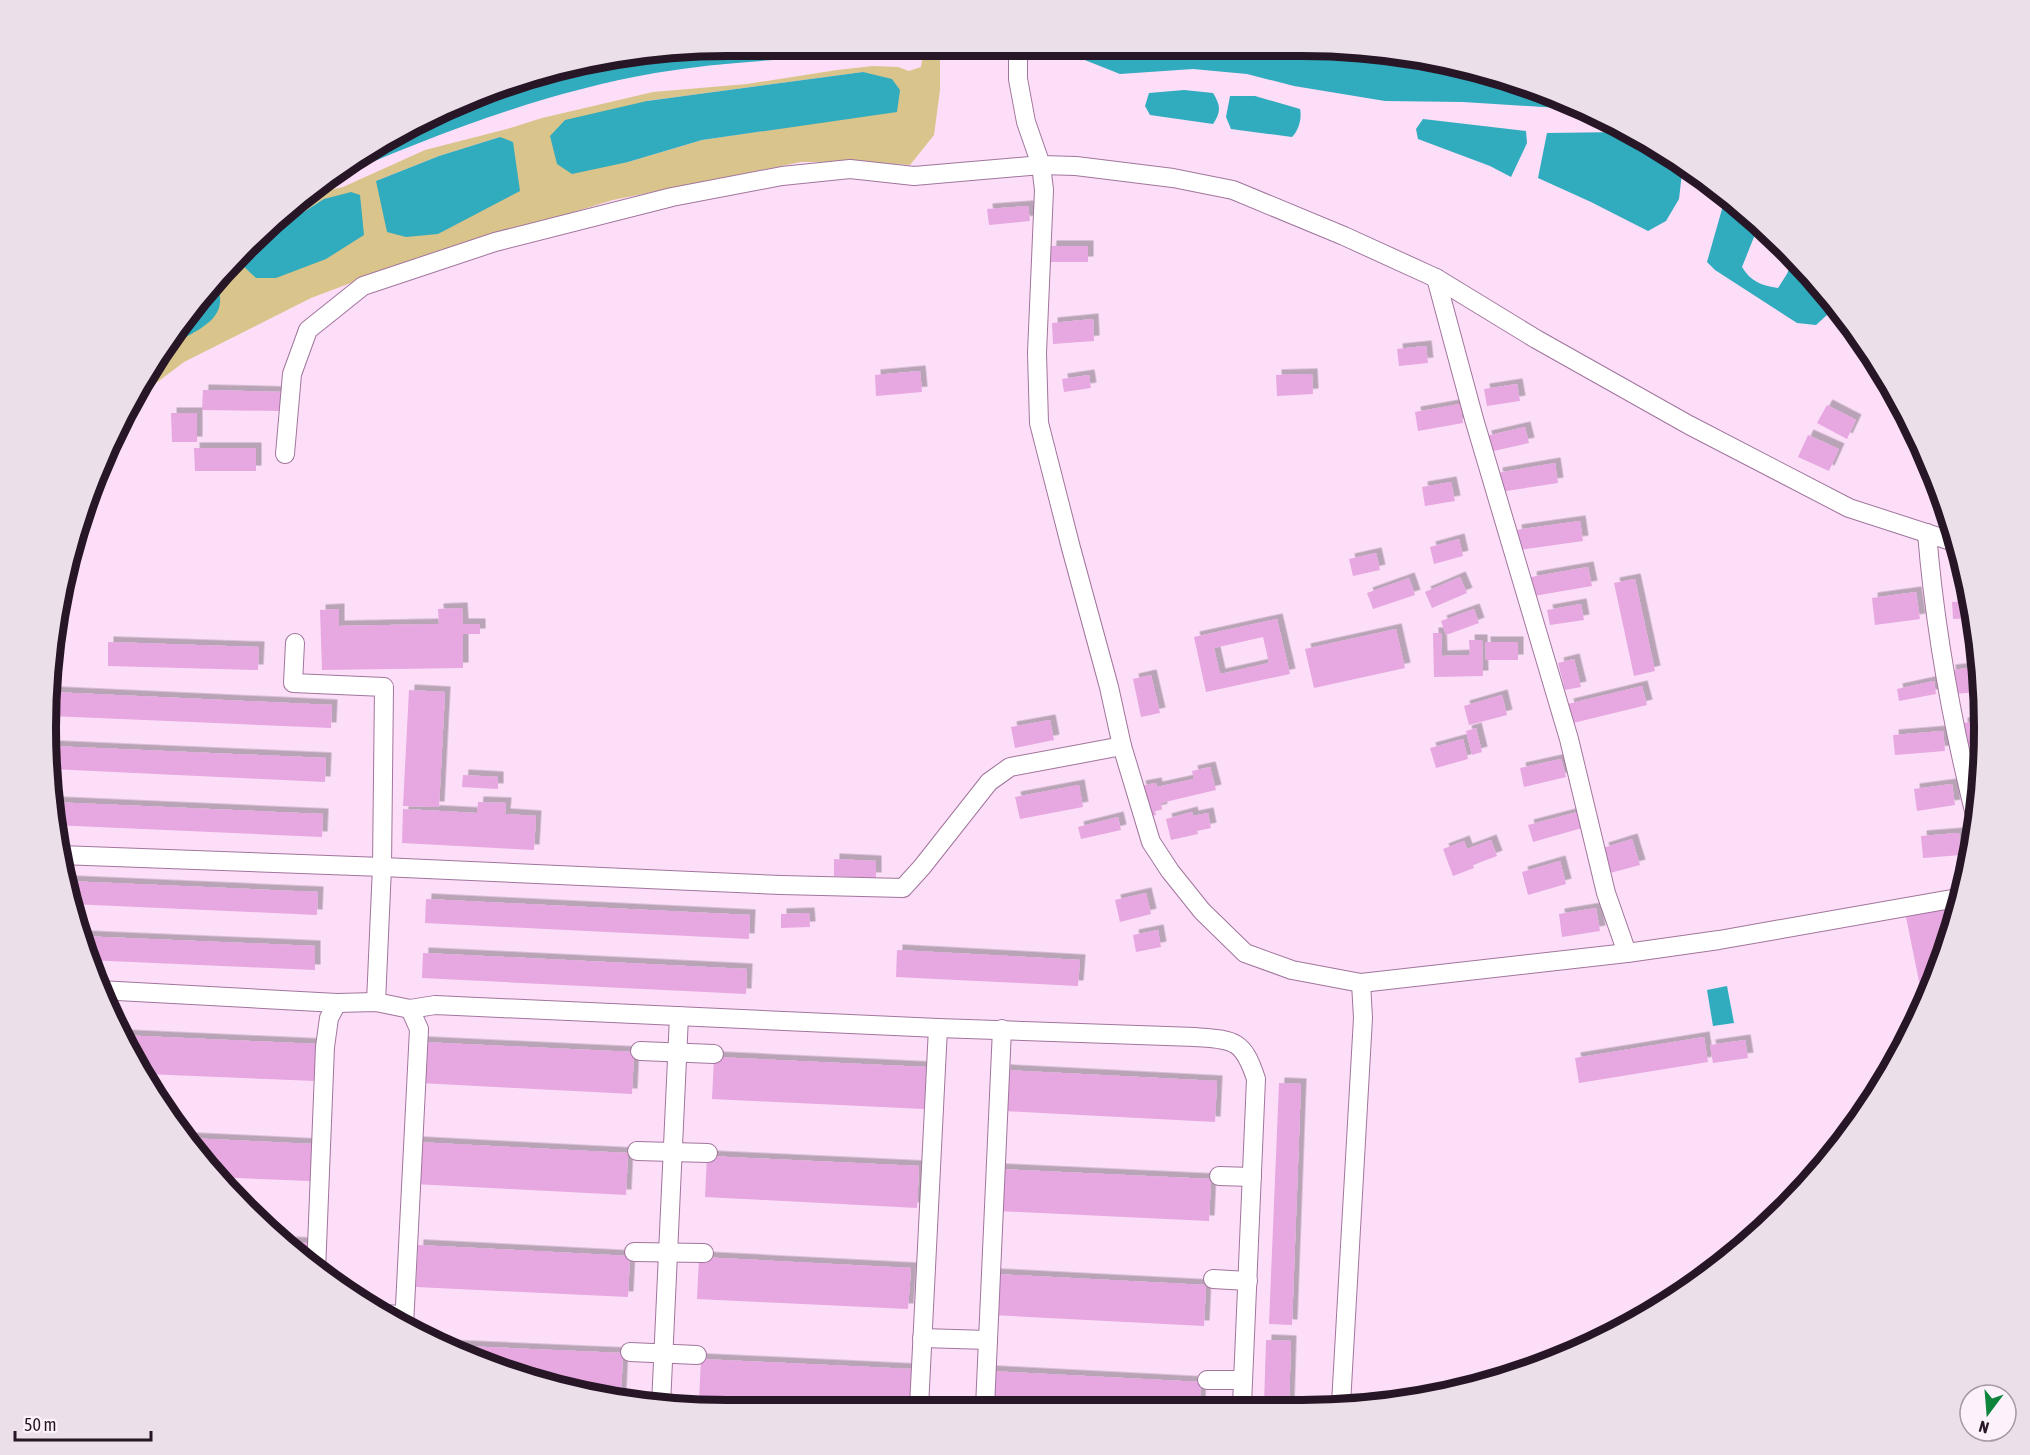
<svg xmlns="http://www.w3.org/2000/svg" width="2030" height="1455" viewBox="0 0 2030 1455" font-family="'Asap Condensed',sans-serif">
<defs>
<filter id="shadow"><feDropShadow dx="5.5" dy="-5.5" stdDeviation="0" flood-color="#0004"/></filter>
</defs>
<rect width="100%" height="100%" fill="#fcdef8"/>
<path fill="#d9c48b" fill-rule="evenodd" d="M940,50v40l-6,45 -24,30 -44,-3h-65l-188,38 -220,67 -82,31 -127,64 -53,40 36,-53 14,-10 37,-52 -4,-8 1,-2 25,-22 1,9 83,-65 -72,46 45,-40 24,-13 22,-5 82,-37 82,-21 35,-11 111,-26 94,-8 90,-14 36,-4 25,1 11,4 12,-4 2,-14zM863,72l34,39 -195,29 -74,22 19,-61zM500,137l-24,76 -38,21 -62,-53 63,-25z"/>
<g fill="#31abbe">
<path d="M728,45h239c-34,8 -64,7 -99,9 -71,5 -143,7 -213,19 -115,20 -226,64 -332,110l26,-23 117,-63 85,-29z"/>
<path d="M1047,45h256l133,13 127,39 27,13 -127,-8 -78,-1 -91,-15 -47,-12 -54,-5 -73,5z"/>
<path d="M863,72l29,7 8,11 -3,22 -195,28 -74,22 -56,12 -15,-10 -7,-28 15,-16 82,-19z"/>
<path d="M1184,90l29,3c8,13 8,19 0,31l-63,-9 -5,-9 4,-13z"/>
<path d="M1230,96h25l45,13c2,9 -1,21 -8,28l-61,-8 -5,-12z"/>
<path d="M1423,119l103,12 1,12 -16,34 -21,-11 -72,-27 -2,-10z"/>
<path d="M1623,132l25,17 16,2 19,13 -4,35 -13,22 -18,10 -57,-29 -53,-24 9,-45z"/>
<path d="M500,137l13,5 7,49 -82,43 -32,3 -19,-5 -11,-51 63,-25z"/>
<path d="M351,192l9,3 4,40 -38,24 -50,19h-20l-15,-14 -1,-9 12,-10 72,-46z"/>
<path d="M1726,195l34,27 -18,45c8,14 20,19 36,21l9,-14 7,-18 22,22 17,23 -6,14 -11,10 -19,-2 -82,-53 -8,-8z"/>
<path d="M214,279c22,42 -20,50 -47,70z"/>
<path d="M1727,986l7,37 -21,3 -6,-36z"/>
</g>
<g fill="#e7a7e1" fill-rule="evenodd" filter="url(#shadow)">
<path d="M1028,206l2,15 -41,4 -2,-16z"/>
<path d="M1051,246h37v16h-38z"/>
<path d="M1093,319l1,22 -41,3 -1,-21z"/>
<path d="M1426,346l2,17 -29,3 -2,-17z"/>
<path d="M920,371l2,21 -46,4 -1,-21z"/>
<path d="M1312,374l1,20 -36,2 -1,-21z"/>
<path d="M1089,375l2,13 -27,4 -2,-13z"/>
<path d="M1517,384l3,17 -33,5 -3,-17z"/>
<path d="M203,390l79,2v19l-80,-1z"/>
<path d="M1460,404l3,19 -45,8 -3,-19z"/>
<path d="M1827,405l29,15 -9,19 -30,-16z"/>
<path d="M171,413h26v29h-25z"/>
<path d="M1525,427l4,16 -40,9 -3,-16z"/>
<path d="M1808,435l31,14 -10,22 -31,-14z"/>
<path d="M194,448h62v23h-61z"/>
<path d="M1555,463l3,20 -58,9 -3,-19z"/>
<path d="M1451,482l4,19 -30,5 -3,-19z"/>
<path d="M1580,521l3,20 -64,9 -3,-20z"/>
<path d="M1459,539l4,17 -29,8 -4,-17z"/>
<path d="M1376,553l4,17 -27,6 -4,-17z"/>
<path d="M1588,567l4,19 -58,10 -3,-19z"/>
<path d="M1460,577l7,16 -35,15 -7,-16z"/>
<path d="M1409,578l6,17 -42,14 -6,-16z"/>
<path d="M1635,579l20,92 -21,5 -20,-93z"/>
<path d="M1916,592l4,27 -45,6 -3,-27z"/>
<path d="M1970,601l4,17 -21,1 -1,-17z"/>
<path d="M1581,604l3,16 -34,5 -3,-15z"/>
<path d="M462,608l1,16h17v10h-17v34l-141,2 -2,-60 19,-1v17l100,-2 -1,-15z"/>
<path d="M1474,609l5,14 -33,12 -5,-14z"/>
<path d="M1277,619l13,55 -84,18 -12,-55zM1263,637l6,26 -49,11 -6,-26z"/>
<path d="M1396,629l9,39 -91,20 -9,-39z"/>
<path d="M1433,633h8l1,23 28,-1 -1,-15h13l1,36 -49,1z"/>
<path d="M108,642l151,5 -1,23 -150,-4z"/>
<path d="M1485,642h33v18h-32z"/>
<path d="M1574,659l7,28 -16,3 -7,-27z"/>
<path d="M1980,667l1,25 -29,2 -2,-24z"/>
<path d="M1151,675l9,38 -19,4 -8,-38z"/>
<path d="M1934,681l2,13 -37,7 -2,-12z"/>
<path d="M1642,686l5,19 -74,18 -5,-19z"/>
<path d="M409,690l36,2 -6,115 -36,-1z"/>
<path d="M51,692l281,13 -1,23 -280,-12z"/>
<path d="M1502,695l5,20 -38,10 -5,-19z"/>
<path d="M1050,720l4,20 -39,8 -4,-21z"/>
<path d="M1982,721l1,22 -19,2 -2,-22z"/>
<path d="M1476,728l6,24 -10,3 -6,-24z"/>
<path d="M1943,731l2,20 -50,4 -2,-20z"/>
<path d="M1463,739l5,20 -32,9 -6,-20z"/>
<path d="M51,746l275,12 -1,24 -274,-13z"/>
<path d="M1561,759l5,18 -42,10 -4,-19z"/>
<path d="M1210,767l6,23 -55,13 1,6 -7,2 1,4 -9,2 -7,-31 16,-3 1,4 37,-8 -2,-8z"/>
<path d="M463,775l35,2v12l-36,-2z"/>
<path d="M1983,776l-4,22 -8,-21z"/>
<path d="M1952,784l3,21 -38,6 -3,-22z"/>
<path d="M1079,785l4,22 -63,12 -5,-22z"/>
<path d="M51,802l272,12 -1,23 -269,-12z"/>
<path d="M478,802l28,1 -1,11 31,2 -2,34 -132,-7 1,-34 74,4z"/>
<path d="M1192,812l1,4 15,-3 3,15 -14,3 1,3 -27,6 -5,-21z"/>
<path d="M1578,812l4,16 -49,14 -5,-17z"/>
<path d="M1118,817l3,13 -40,9 -3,-12z"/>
<path d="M1959,833l2,22 -38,3 -2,-22z"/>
<path d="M1632,839l8,26 -30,8 -7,-25z"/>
<path d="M1491,840l6,16 -24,9 1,3 -21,8 -10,-27 21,-8 3,8z"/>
<path d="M834,859l42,2v17l-42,-2z"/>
<path d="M1560,861l6,23 -38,11 -6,-23z"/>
<path d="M66,881l252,11 -1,23 -246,-11z"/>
<path d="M1146,893l5,21 -31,8 -5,-22z"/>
<path d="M426,899l324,16 -1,24 -324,-16z"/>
<path d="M1961,906l-9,24 -7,1 1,7 -11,2 5,23 -10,26 -9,2 -15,-74z"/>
<path d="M1596,908l4,23 -38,6 -3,-23z"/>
<path d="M809,913l1,14 -29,1v-14z"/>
<path d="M1158,930l3,17 -25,5 -3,-17z"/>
<path d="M79,936l236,10v24l-228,-10z"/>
<path d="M897,950l183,10 -2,26 -182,-9z"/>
<path d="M423,953l324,16 -1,25 -324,-16z"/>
<path d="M119,1035l198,9 -1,37 -171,-7z"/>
<path d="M1704,1037l4,25 -129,21 -4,-25z"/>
<path d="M1745,1040l3,18 -35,5 -3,-18z"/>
<path d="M422,1042l212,10 -2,42 -212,-11z"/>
<path d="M714,1057l212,10 -2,42 -212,-10z"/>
<path d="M1005,1070l212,11 -2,41 -212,-11z"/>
<path d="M1279,1083l22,1 -9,241 -23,-1z"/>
<path d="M188,1138l124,6 -2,37 -96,-4z"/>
<path d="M416,1142l212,11 -2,42 -212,-11z"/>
<path d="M707,1156l212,10 -2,42 -212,-11z"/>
<path d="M999,1169l212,10 -2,42 -212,-10z"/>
<path d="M283,1242l24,1 -1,20z"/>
<path d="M418,1245l212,11 -2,41 -212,-10z"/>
<path d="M699,1257l212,11 -3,41 -211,-10z"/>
<path d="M994,1274l212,11 -2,41 -212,-11z"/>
<path d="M1266,1340l25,1 -2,64h-25z"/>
<path d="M440,1345l183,8 -2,42 -28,-1 -42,-7z"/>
<path d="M701,1359l211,10 -2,38 -68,1 -143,-8z"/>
<path d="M989,1371l212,11 -1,23 -213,2z"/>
</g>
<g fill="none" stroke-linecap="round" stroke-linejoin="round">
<defs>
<g id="minor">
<path d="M1436,278l38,141 95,320 37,154 21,60"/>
<path d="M285,454l7,-80 16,-44 55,-44 132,-44 177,-45 110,-21 68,-7 64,7 127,-11 35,1 97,12 60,12 111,46 92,42 100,61 153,86 160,83 108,35"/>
<path d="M1927,533c8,98 25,191 49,286"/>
<path d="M295,643l-2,40 91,4 -2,180 -6,135"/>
<path d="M1122,746l29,96 19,29 32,40 43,42 47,17 69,13 266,-30 92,-13 244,-43"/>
<path d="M60,855l322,12 399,18 122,3 19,-21 67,-85 21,-15 112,-21 -13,-59 -38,-139 -32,-125 -2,-70 7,-163 -3,-25 -15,-43 -8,-43v-34"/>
<path d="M99,990l238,13 39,-1 34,7 25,-4 503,23 257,9c39,3 48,2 61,42l-14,326"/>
<path d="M640,1051l74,3"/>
<path d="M637,1151l71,2"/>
<path d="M1219,1176l33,1"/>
<path d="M634,1252l70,1"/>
<path d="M316,1271l9,-224 4,-29 8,-15"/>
<path d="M1213,1279l35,2"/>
<path d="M384,1314l20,1"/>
<path d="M404,1326l15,-297 -9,-20"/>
<path d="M922,1338l66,2"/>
<path d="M630,1352l67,3"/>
<path d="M1207,1380h36"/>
<path d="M1341,1404l22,-386 -2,-35"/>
<path d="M661,1405l18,-389"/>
<path d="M919,1407l19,-379"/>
<path d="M985,1407l17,-378"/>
</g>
</defs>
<use href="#minor" stroke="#a1759d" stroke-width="20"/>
<use href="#minor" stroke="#fff" stroke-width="18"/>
</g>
<path d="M0 0H2030V1455H0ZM728 56H1302A672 672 0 0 1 1974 728V728A672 672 0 0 1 1302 1400H728A672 672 0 0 1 56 728V728A672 672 0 0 1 728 56Z" fill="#ebe0ea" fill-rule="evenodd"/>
<path fill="none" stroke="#271626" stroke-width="8" d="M728 56H1302A672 672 0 0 1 1974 728V728A672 672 0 0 1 1302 1400H728A672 672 0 0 1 56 728V728A672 672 0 0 1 728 56Z"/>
<g transform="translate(1988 1413) rotate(196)"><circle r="28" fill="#fcf2fb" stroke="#a79aa6" stroke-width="1.5"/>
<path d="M0-4.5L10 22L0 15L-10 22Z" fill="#0e843c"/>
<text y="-9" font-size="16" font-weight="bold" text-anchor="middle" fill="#271626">N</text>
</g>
<path d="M15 1431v9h136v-9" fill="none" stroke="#271626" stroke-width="3"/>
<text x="24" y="1431" font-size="18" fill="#271626" stroke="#fcf2fb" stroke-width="4.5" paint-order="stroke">50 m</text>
</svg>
